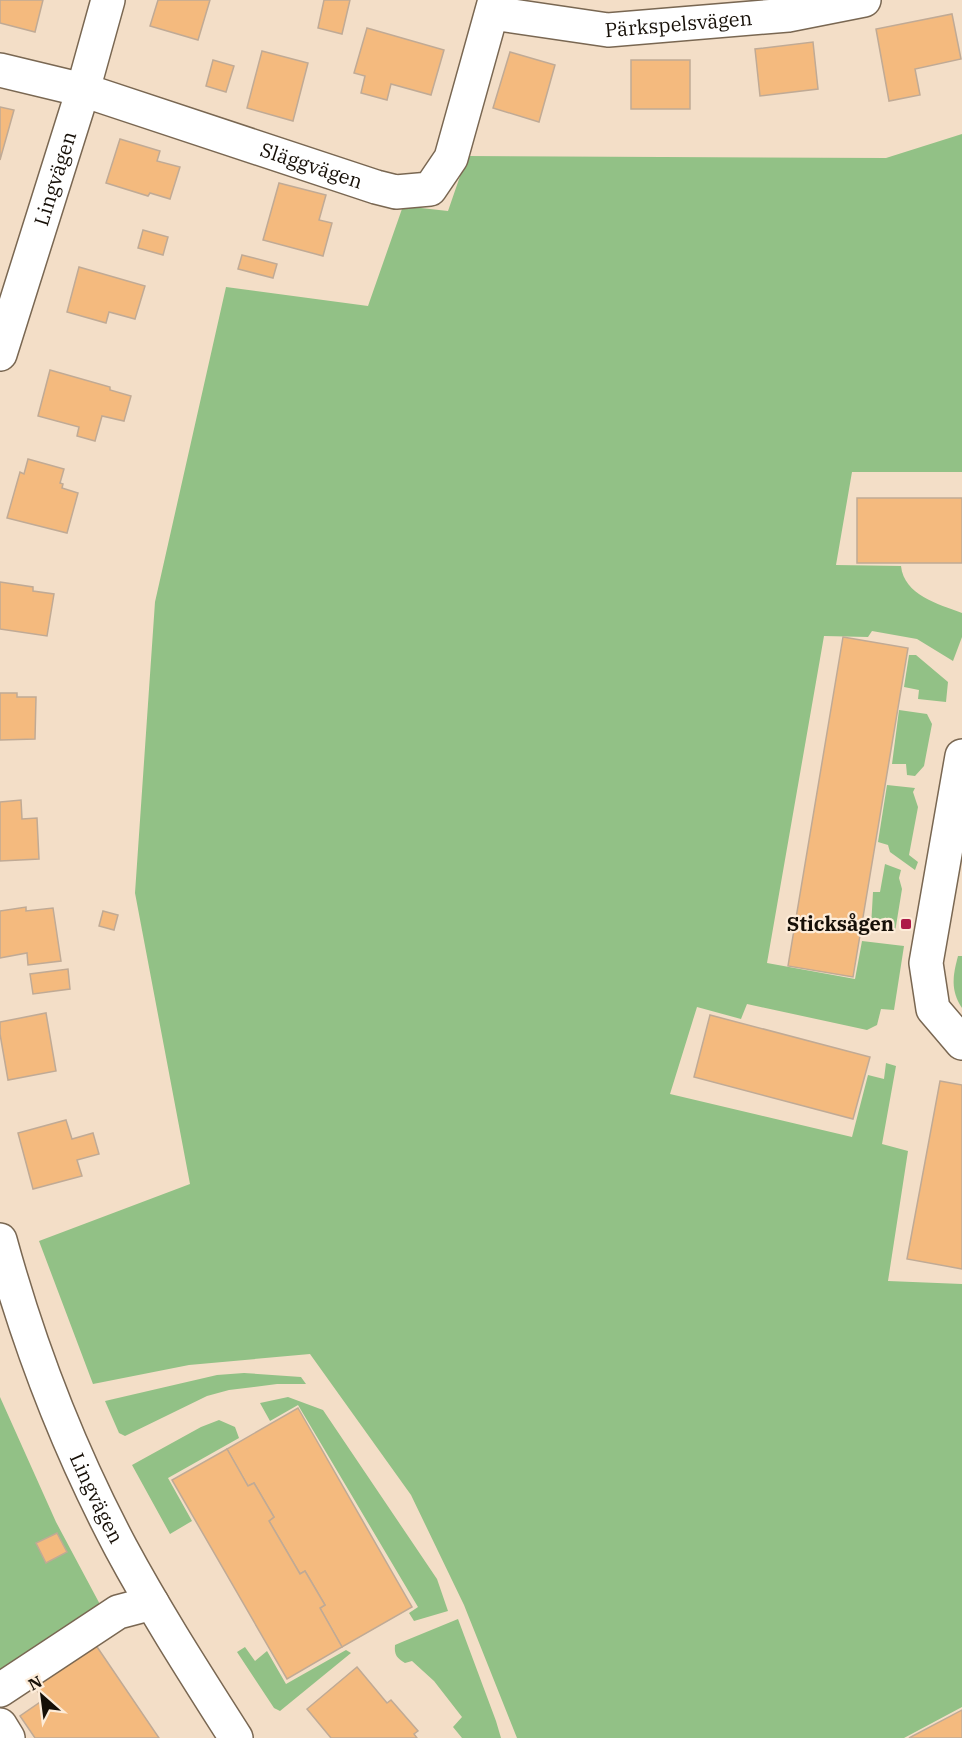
<svg xmlns="http://www.w3.org/2000/svg" width="962" height="1738" viewBox="0 0 962 1738" font-family="'IBM Plex Serif',serif">
<rect width="100%" height="100%" fill="#f3dec7"/>
<g fill="#92c186">
<path d="M962,134v338h-110l-16,93 65,1c3,29 37,38 61,47v24l-9,24 -36,-22 -45,-8 -4,6 -44,-1 -57,327 88,16 7,-38 42,5 -10,64 -13,-1 -4,16 -10,5 -120,-26 -6,15 -44,-12 -27,87 182,43 16,-62 16,4 2,-16 10,3 -14,78 26,7 -20,130 74,3v423l-58,31h-387l-53,-133 -53,-110 -101,-141 -121,11 -96,19 -54,-143 151,-57 -55,-291 20,-291 71,-315 142,19 35,-100 45,5 19,-55 419,2z"/>
<path d="M909,655h7l32,27 -2,20 -28,-3 1,-9 -15,-3z"/>
<path d="M899,710l28,4 5,10 -8,42 -9,10 -8,-1 -1,-11h-14z"/>
<path d="M887,785l28,3 -2,4 5,15 -9,48 9,7 -3,8 -25,-18 -2,-7 -10,-3z"/>
<path d="M885,864l16,6 -2,8 3,11 -7,43 -24,-5 2,-35h7z"/>
<path d="M958,956h4v52c-12,-18 -9,-33 -4,-52z"/>
<path d="M244,1373l57,4 5,7h-29l-48,6 -22,6 -82,40 -6,-3 -14,-32 112,-26z"/>
<path d="M0,1397l56,125 47,88 -103,60z"/>
<path d="M288,1397l35,13 114,169 11,32 -34,10 -5,-8 9,-6 -120,-202 -28,16 -10,-18z"/>
<path d="M219,1420l16,7 4,11 -71,40 24,43 -22,13 -38,-69 69,-38z"/>
<path d="M458,1619l38,102 5,17h-39l-9,-11 9,-10 -28,-36 -22,-20 -7,2c-8,-5 -11,-8 -10,-18l7,-3z"/>
<path d="M245,1647l10,14 12,-10 19,33 60,-34 5,3 -71,58 -6,-3 -37,-56z"/>
</g>
<g fill="#f4ba7e" stroke="#c0aa95" stroke-width="1.5">
<path d="M0,0h43l-8,32 -35,-9z"/>
<path d="M158,0h52l-12,40 -48,-14z"/>
<path d="M324,0h26l-8,34 -24,-6z"/>
<path d="M952,14l9,45 -46,10 5,26 -31,6 -13,-72z"/>
<path d="M367,28l77,22 -13,45 -40,-11 -4,16 -26,-7 4,-17 -11,-3z"/>
<path d="M813,42l5,47 -58,7 -5,-47z"/>
<path d="M262,51l46,12 -15,58 -46,-13z"/>
<path d="M510,52l45,13 -16,57 -46,-14z"/>
<path d="M213,60l21,6 -8,26 -20,-6z"/>
<rect x="631" y="60" width="59" height="49"/>
<path d="M0,107l14,3 -14,50z"/>
<path d="M120,139l40,12 -3,10 23,6 -10,32 -20,-6 -2,3 -42,-13z"/>
<path d="M279,183l47,12 -7,25 13,3 -9,33 -60,-16z"/>
<path d="M143,230l25,7 -5,18 -25,-7z"/>
<path d="M242,255l35,9 -4,14 -35,-9z"/>
<path d="M79,267l66,19 -10,33 -26,-7 -3,11 -39,-11z"/>
<path d="M50,370l60,17v3l21,6 -7,25 -22,-5 -7,25 -18,-5 2,-9 -41,-11z"/>
<path d="M28,459l36,10 -4,14 3,1 -1,4 16,5 -11,40 -60,-15 13,-46 4,2z"/>
<rect x="857" y="498" width="105" height="65"/>
<path d="M0,582l33,5v4l21,3 -7,42 -47,-7z"/>
<path d="M843,637l65,11 -55,329 -65,-11z"/>
<path d="M0,693h17v4h19l-1,42 -35,1z"/>
<path d="M21,800l1,19 15,-1 2,41 -39,2v-59z"/>
<path d="M26,907v4l27,-3 8,53 -33,4 -1,-12 -27,5v-47z"/>
<path d="M103,911l15,4 -4,15 -15,-4z"/>
<path d="M68,969l2,20 -37,5 -3,-20z"/>
<path d="M46,1013l10,58 -48,9 -8,-46v-12z"/>
<path d="M710,1015l160,42 -17,62 -159,-42z"/>
<path d="M940,1081l22,4v184l-55,-10z"/>
<path d="M66,1120l6,19 21,-6 6,21 -22,6 5,16 -49,13 -15,-56z"/>
<path d="M298,1408l114,199 -70,40 -22,-39 5,-3 -20,-34 -5,3 -31,-53 5,-4 -20,-34 -6,3 -21,-37z"/>
<path d="M227,1449l21,37 6,-3 20,34 -5,4 31,53 5,-3 20,34 -5,3 22,39 -55,32 -115,-199z"/>
<path d="M57,1533l10,19 -21,11 -10,-20z"/>
<path d="M91,1638l68,100h-124l-15,-22 23,-16 -12,-19z"/>
<path d="M357,1667l30,36 4,-3 27,31 -4,3 3,4h-86l-24,-29z"/>
<path d="M962,1710v28h-53z"/>
</g>
<g fill="none" stroke-linecap="round" stroke-linejoin="round">
<defs>
<g id="minor">
<path id="s1" d="M492,13l116,17 180,-15 76,-15"/>
<path id="s2" d="M0,70l83,20 293,97 20,5 34,-3 21,-31 44,-158"/>
<path id="s3" d="M0,354l83,-264 25,-90"/>
<path d="M962,756l-36,207 7,46 29,34"/>
<path id="s4" d="M0,1240c29,106 69,210 121,308 35,65 75,127 115,190"/>
<path d="M0,1690l118,-78 34,-9"/>
<path d="M0,1725l8,13"/>
</g>
</defs>
<use href="#minor" stroke="#796752" stroke-width="36"/>
<use href="#minor" stroke="#fff" stroke-width="33"/>
</g>
<rect fill="#ad1a47" stroke="#fdecd9" stroke-width="2" x="900" y="918" width="12" height="12" rx="3"/>
<g text-anchor="middle" stroke-width="4.5" stroke-linejoin="round" paint-order="stroke">
<g font-size="20" fill="#160f07" stroke="#fdecd9">
<text dy="7" stroke="none"><textPath href="#s1" startOffset="188">Pärkspelsvägen</textPath></text>
<text dy="7" stroke="none"><textPath href="#s2" startOffset="326">Släggvägen</textPath></text>
<text dy="7" stroke="none"><textPath href="#s3" startOffset="184">Lingvägen</textPath></text>
<text dy="7" stroke="none"><textPath href="#s4" startOffset="276">Lingvägen</textPath></text>
</g>
<g font-size="20" font-weight="bold" fill="#160f07" stroke="#fdecd9" text-anchor="end">
<text x="894" y="931">Sticksågen</text>
</g>
</g>
<g transform="translate(42 1696) rotate(332)" stroke="#fdecd9" stroke-width="4.5" paint-order="stroke">
<path d="M0-4.5L10 22L0 15L-10 22Z" fill="#160f07"/>
<text y="-9" font-size="16" font-weight="bold" text-anchor="middle" fill="#160f07">N</text>
</g>
</svg>
